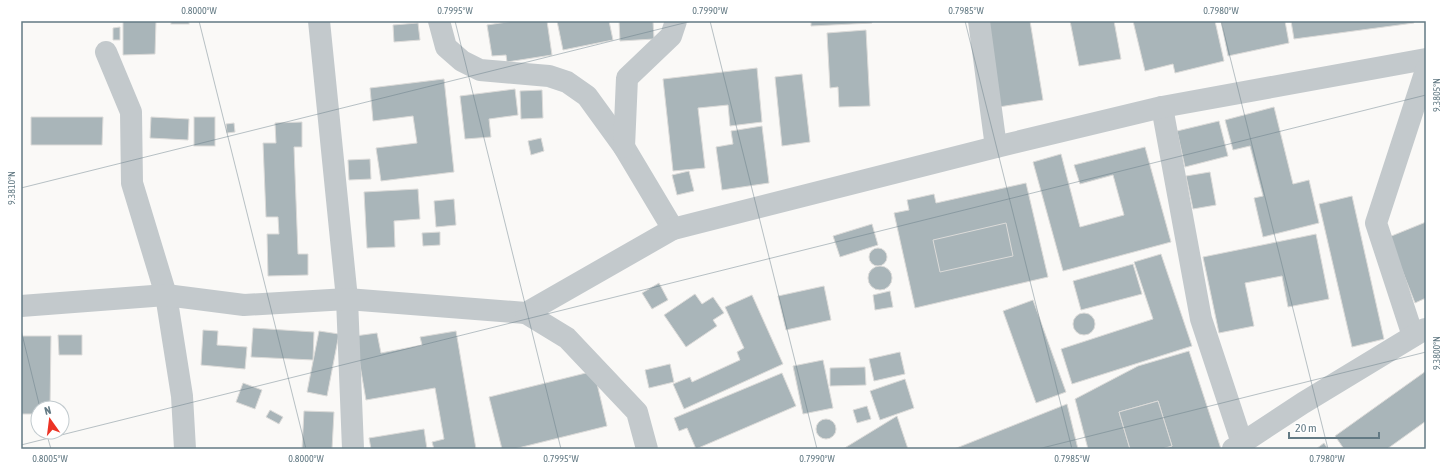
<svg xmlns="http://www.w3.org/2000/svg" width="1447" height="470" viewBox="0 0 1447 470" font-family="'Asap Condensed',sans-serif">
<rect width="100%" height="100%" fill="#faf9f7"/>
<g fill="#a9b5b9" stroke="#dcdbd9">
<path d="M123,21h33l-1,33 -32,1z"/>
<rect x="171" y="21" width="18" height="3"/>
<path d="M514,21h33l5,34 -45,7 -1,-7 -14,1 -5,-31z"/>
<path d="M557,21h52l4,19 -50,10z"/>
<path d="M619,21h34l1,18 -34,2z"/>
<path d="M811,21h61v2l-61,3z"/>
<path d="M985,21h45l13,79 -44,7z"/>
<path d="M1070,21h44l7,38 -42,7z"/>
<path d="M1133,21h82l9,40 -49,12 -2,-9 -28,7z"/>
<path d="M1221,21h64l4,22 -61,13z"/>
<path d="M1291,21h123v2l-120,16z"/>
<path d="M418,23l2,17 -26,2 -1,-17z"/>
<path d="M120,27v13h-7v-12z"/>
<path d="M866,30l4,76 -31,1 -1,-20 -8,1 -3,-55z"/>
<path d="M757,68l5,54 -32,4 -2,-21 -30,3 7,60 -32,3 -10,-92z"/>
<path d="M802,74l8,68 -28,4 -7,-69z"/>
<path d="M444,79l10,93 -73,9 -5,-33 41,-5 -4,-27 -40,5 -3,-33z"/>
<path d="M515,89l3,26 -29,4 2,18 -26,2 -5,-43z"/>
<path d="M542,90l1,28 -22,1 -1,-28z"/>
<path d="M1274,107l19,77 16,-4 10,43 -56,14 -9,-39 9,-2 -13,-50 -17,4 -8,-30z"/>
<path d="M31,117h72l-1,28h-71z"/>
<path d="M151,117l38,2 -1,21 -38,-2z"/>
<rect x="194" y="117" width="21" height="29"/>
<path d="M1219,121l9,35 -43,11 -8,-36z"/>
<path d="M302,122v25h-8l4,107h10v21l-40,1 -1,-42h12l-1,-17h-12l-3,-74h13l-1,-20z"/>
<path d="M234,123l1,9 -8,1 -1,-9z"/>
<path d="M762,126l7,57 -47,7 -6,-43 17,-3 -2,-13z"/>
<path d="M541,138l3,13 -13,4 -3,-14z"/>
<path d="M1145,147l26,95 -108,29 -30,-109 28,-8 19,73 44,-12 -11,-40 -33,9 -6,-19z"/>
<path d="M370,159l1,20 -22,1 -1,-20z"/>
<path d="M689,171l5,20 -17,4 -5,-20z"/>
<path d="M1210,172l6,33 -23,4 -7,-33z"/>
<path d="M1026,183l22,94 -133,31 -21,-95 15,-3 -2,-10 27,-6 2,9z"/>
<path d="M418,189l2,30 -26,2 1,26 -28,1 -3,-56z"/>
<path d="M1352,196l32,143 -32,8 -33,-143z"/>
<path d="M454,199l2,26 -20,2 -2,-26z"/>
<path d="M1426,222v76l-11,5 -26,-66z"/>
<path d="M1006,223l7,33 -73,16 -7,-32z"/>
<path d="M872,224l6,21 -38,12 -7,-21z"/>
<path d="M440,232v13l-17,1 -1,-13z"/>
<path d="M1316,234l13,65 -41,8 -6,-31 -37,7 9,43 -35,7 -16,-76z"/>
<circle cx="878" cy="257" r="9"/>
<path d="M1161,254l31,92 -120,38 -11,-35 92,-30 -19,-57z"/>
<path d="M1133,264l9,30 -61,16 -8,-29z"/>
<circle cx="880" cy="278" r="12"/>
<path d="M659,283l9,17 -16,9 -10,-16z"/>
<path d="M824,286l7,34 -45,10 -8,-34z"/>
<path d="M890,291l3,16 -18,3 -2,-15z"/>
<path d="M695,294l7,10 11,-7 11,16 -11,7 4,6 -31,21 -22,-32z"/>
<path d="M752,295l31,69 -99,45 -11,-25 17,-7 2,5 48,-22 -3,-8 7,-4 -19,-41z"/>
<path d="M1033,300l33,92 -30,11 -33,-92z"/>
<circle cx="1084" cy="324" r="11"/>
<path d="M253,328l61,4 -1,28 -62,-3z"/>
<path d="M203,330l15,1 -1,14 30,2 -2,22 -44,-4z"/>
<path d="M319,331l20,3 -12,62 -20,-4z"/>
<path d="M456,331l20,118h-42l-2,-7 12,-3 -9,-51 -69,12 -11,-64 22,-3 4,20 41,-8 -2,-8z"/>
<path d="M58,335h24v20h-23z"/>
<path d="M21,336h30l-1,72h-12v6h-17z"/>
<path d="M1189,351l32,98h-59l10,-3 -14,-45 -39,11 11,37h-42l-13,-50 63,-33z"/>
<path d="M900,352l5,22 -31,7 -5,-22z"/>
<path d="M823,360l10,48 -30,6 -10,-48z"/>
<path d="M670,364l4,18 -25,6 -4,-18z"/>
<path d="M865,367l1,18 -36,1v-18z"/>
<path d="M594,371l13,55 -93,23h-12l-13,-52z"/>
<path d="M1426,371v50l-39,28h-43l-9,-13z"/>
<path d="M782,373l14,33 -100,43 -9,-21 -8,3 -5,-13z"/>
<path d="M905,379l9,29 -34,12 -10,-29z"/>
<path d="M243,383l19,7 -7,19 -19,-7z"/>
<path d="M1158,401l14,45 -10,3h-32l-11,-37z"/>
<path d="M1067,404l11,45h-124z"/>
<path d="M867,406l4,13 -14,4 -4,-13z"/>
<path d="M270,410l13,7 -4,7 -13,-7z"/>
<path d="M304,411l30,1 -2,37h-30z"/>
<path d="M897,416l11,33h-65z"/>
<circle cx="826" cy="429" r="10"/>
<path d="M424,429l3,20h-56l-2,-11z"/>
<path d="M1324,443l4,6h-12z"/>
</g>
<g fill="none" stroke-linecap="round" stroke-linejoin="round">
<g stroke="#c3c9cc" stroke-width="22">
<path d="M319,21l28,278 6,150"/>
<path d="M439,21l7,26 16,14 18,9 69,6 18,6 20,14 37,51 49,82"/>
<path d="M979,21l17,126"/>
<path d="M106,52l25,60 1,71 34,112 16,101 3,53"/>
<path d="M1162,107l39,212 41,124"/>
<path d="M624,147l3,-69 44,-42 5,-15"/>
<path d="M21,306l145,-11 78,10 103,-6 179,14 147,-84 323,-82 166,-40 264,-48"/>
<path d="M526,313l41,25 70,74 10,37"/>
<path d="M1413,336l-37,-113 50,-153"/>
<path d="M1233,449l70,-46 122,-74"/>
</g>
</g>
<path fill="none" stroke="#637a84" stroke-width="1" stroke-opacity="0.45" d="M199,21l107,428M455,21l106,428M710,21l107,428M965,21l107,428M1221,21l107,428M21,188l671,-167M21,330l19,78M46,432l5,17M21,445l1405,-350M1038,449l388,-97"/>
<rect width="1447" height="470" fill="none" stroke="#ffffff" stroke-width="44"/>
<g transform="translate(50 420) rotate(346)"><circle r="19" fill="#ffffff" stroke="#c1cace"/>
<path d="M0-3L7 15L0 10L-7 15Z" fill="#ec3325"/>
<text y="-6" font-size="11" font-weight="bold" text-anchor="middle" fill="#637a84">N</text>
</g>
<path d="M1289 432v6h90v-6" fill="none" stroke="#637a84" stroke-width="2"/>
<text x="1295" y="432" font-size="12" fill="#637a84" stroke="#ffffff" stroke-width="3" paint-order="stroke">20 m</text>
<rect x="22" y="22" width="1403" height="426" fill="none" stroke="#637a84" stroke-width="1.5"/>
<g font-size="10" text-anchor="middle" fill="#637a84">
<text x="199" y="14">0.8000°W</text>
<text x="455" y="14">0.7995°W</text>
<text x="710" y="14">0.7990°W</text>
<text x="966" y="14">0.7985°W</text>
<text x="1221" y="14">0.7980°W</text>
<text transform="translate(1436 95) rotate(-90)" y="4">9.3805°N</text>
<text transform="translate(11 188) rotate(-90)" y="4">9.3810°N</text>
<text transform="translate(1436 353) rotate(-90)" y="4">9.3800°N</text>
<text x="50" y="462">0.8005°W</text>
<text x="306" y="462">0.8000°W</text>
<text x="561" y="462">0.7995°W</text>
<text x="817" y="462">0.7990°W</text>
<text x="1072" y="462">0.7985°W</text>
<text x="1327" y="462">0.7980°W</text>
</g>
</svg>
